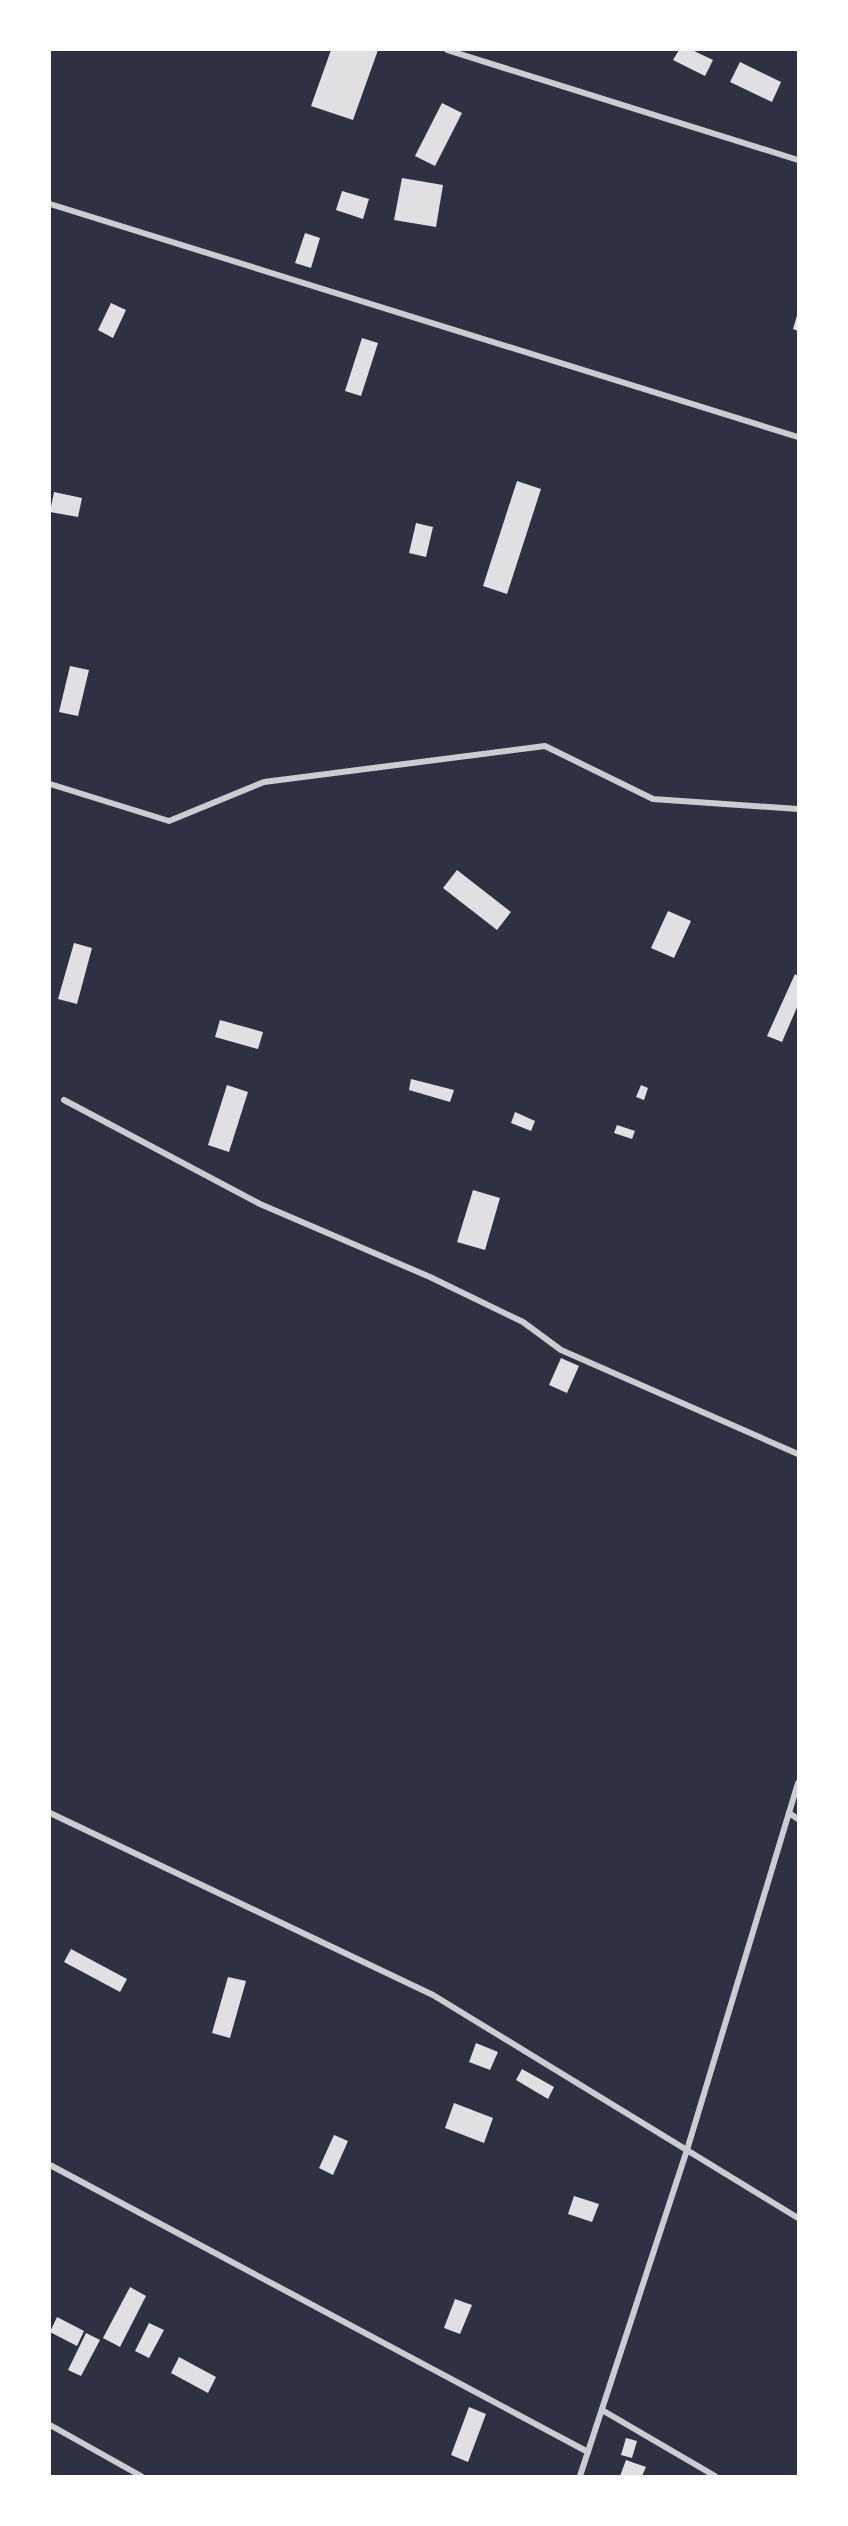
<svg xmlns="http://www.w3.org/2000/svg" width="848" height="2526" viewBox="0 0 848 2526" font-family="'PT Sans',sans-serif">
<rect width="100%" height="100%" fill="#2d3142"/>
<g fill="#e0e0e3">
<path d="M331,50h47l-25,70 -42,-14z"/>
<path d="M679,50h13l21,10 -8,16 -32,-16z"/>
<path d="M740,62l41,20 -9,20 -42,-20z"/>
<path d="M442,103l20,10 -27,53 -20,-10z"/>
<path d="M402,178l41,7 -7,42 -42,-7z"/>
<path d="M342,191l27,8 -6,20 -27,-9z"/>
<path d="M305,233l15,5 -9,30 -16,-5z"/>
<path d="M111,303l15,7 -13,28 -15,-8z"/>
<path d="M798,312v19l-5,-2z"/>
<path d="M362,338l16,5 -17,53 -16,-5z"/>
<path d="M517,481l24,8 -34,105 -24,-8z"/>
<path d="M54,492l28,6 -4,19 -28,-5z"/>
<path d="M416,523l17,4 -7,30 -17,-4z"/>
<path d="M70,666l19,4 -11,46 -19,-4z"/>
<path d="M457,870l54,42 -14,18 -54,-42z"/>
<path d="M668,911l23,10 -17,37 -23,-10z"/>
<path d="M74,943l18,5 -15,56 -19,-5z"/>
<path d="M795,974l3,2v29l-16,37 -15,-6z"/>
<path d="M220,1020l43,12 -5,17 -43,-12z"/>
<path d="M411,1079l43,11 -4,12 -41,-12z"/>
<path d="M227,1085l21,7 -19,60 -21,-7z"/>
<path d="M641,1085l7,3 -4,12 -8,-3z"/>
<path d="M515,1112l20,9 -4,10 -20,-8z"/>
<path d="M617,1125l18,6 -3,8 -18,-6z"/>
<path d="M473,1190l27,8 -15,52 -28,-8z"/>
<path d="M561,1358l18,8 -12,27 -18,-8z"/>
<path d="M71,1949l56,30 -7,13 -56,-30z"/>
<path d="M228,1977l18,4 -16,57 -18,-5z"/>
<path d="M476,2043l22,9 -8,18 -21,-8z"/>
<path d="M522,2069l32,18 -6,12 -32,-19z"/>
<path d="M454,2103l39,15 -9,25 -39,-15z"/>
<path d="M334,2135l14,6 -15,34 -14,-7z"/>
<path d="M574,2196l25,8 -7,18 -24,-8z"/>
<path d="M130,2287l16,9 -26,51 -17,-9z"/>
<path d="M455,2299l17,6 -12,29 -16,-6z"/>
<path d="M57,2317l27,14 -7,15 -27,-14z"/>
<path d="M149,2323l15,7 -15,28 -14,-7z"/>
<path d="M86,2333l14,7 -19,36 -13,-6z"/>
<path d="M179,2357l37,20 -8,16 -37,-20z"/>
<path d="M469,2407l17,7 -18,48 -17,-7z"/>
<path d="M626,2438l11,3 -5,17 -11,-3z"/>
<path d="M626,2460l20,7 -4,9h-22z"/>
</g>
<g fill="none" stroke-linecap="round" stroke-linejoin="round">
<g stroke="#caccd0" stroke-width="6">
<path d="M447,50l351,110"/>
<path d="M50,204l748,233"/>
<path d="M50,784l119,37 95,-39 281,-36 108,53 145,10"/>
<path d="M64,1100l196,104 170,73 93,45 38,28 237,104"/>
<path d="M50,1813l383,182 365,223"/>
<path d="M789,1813l9,6"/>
<path d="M50,2165l538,287"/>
<path d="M602,2410l113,66"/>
<path d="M50,2425l91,51"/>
<path d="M580,2476l107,-326 111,-367"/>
</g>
</g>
<rect width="848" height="2526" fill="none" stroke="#ffffff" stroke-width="102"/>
</svg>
